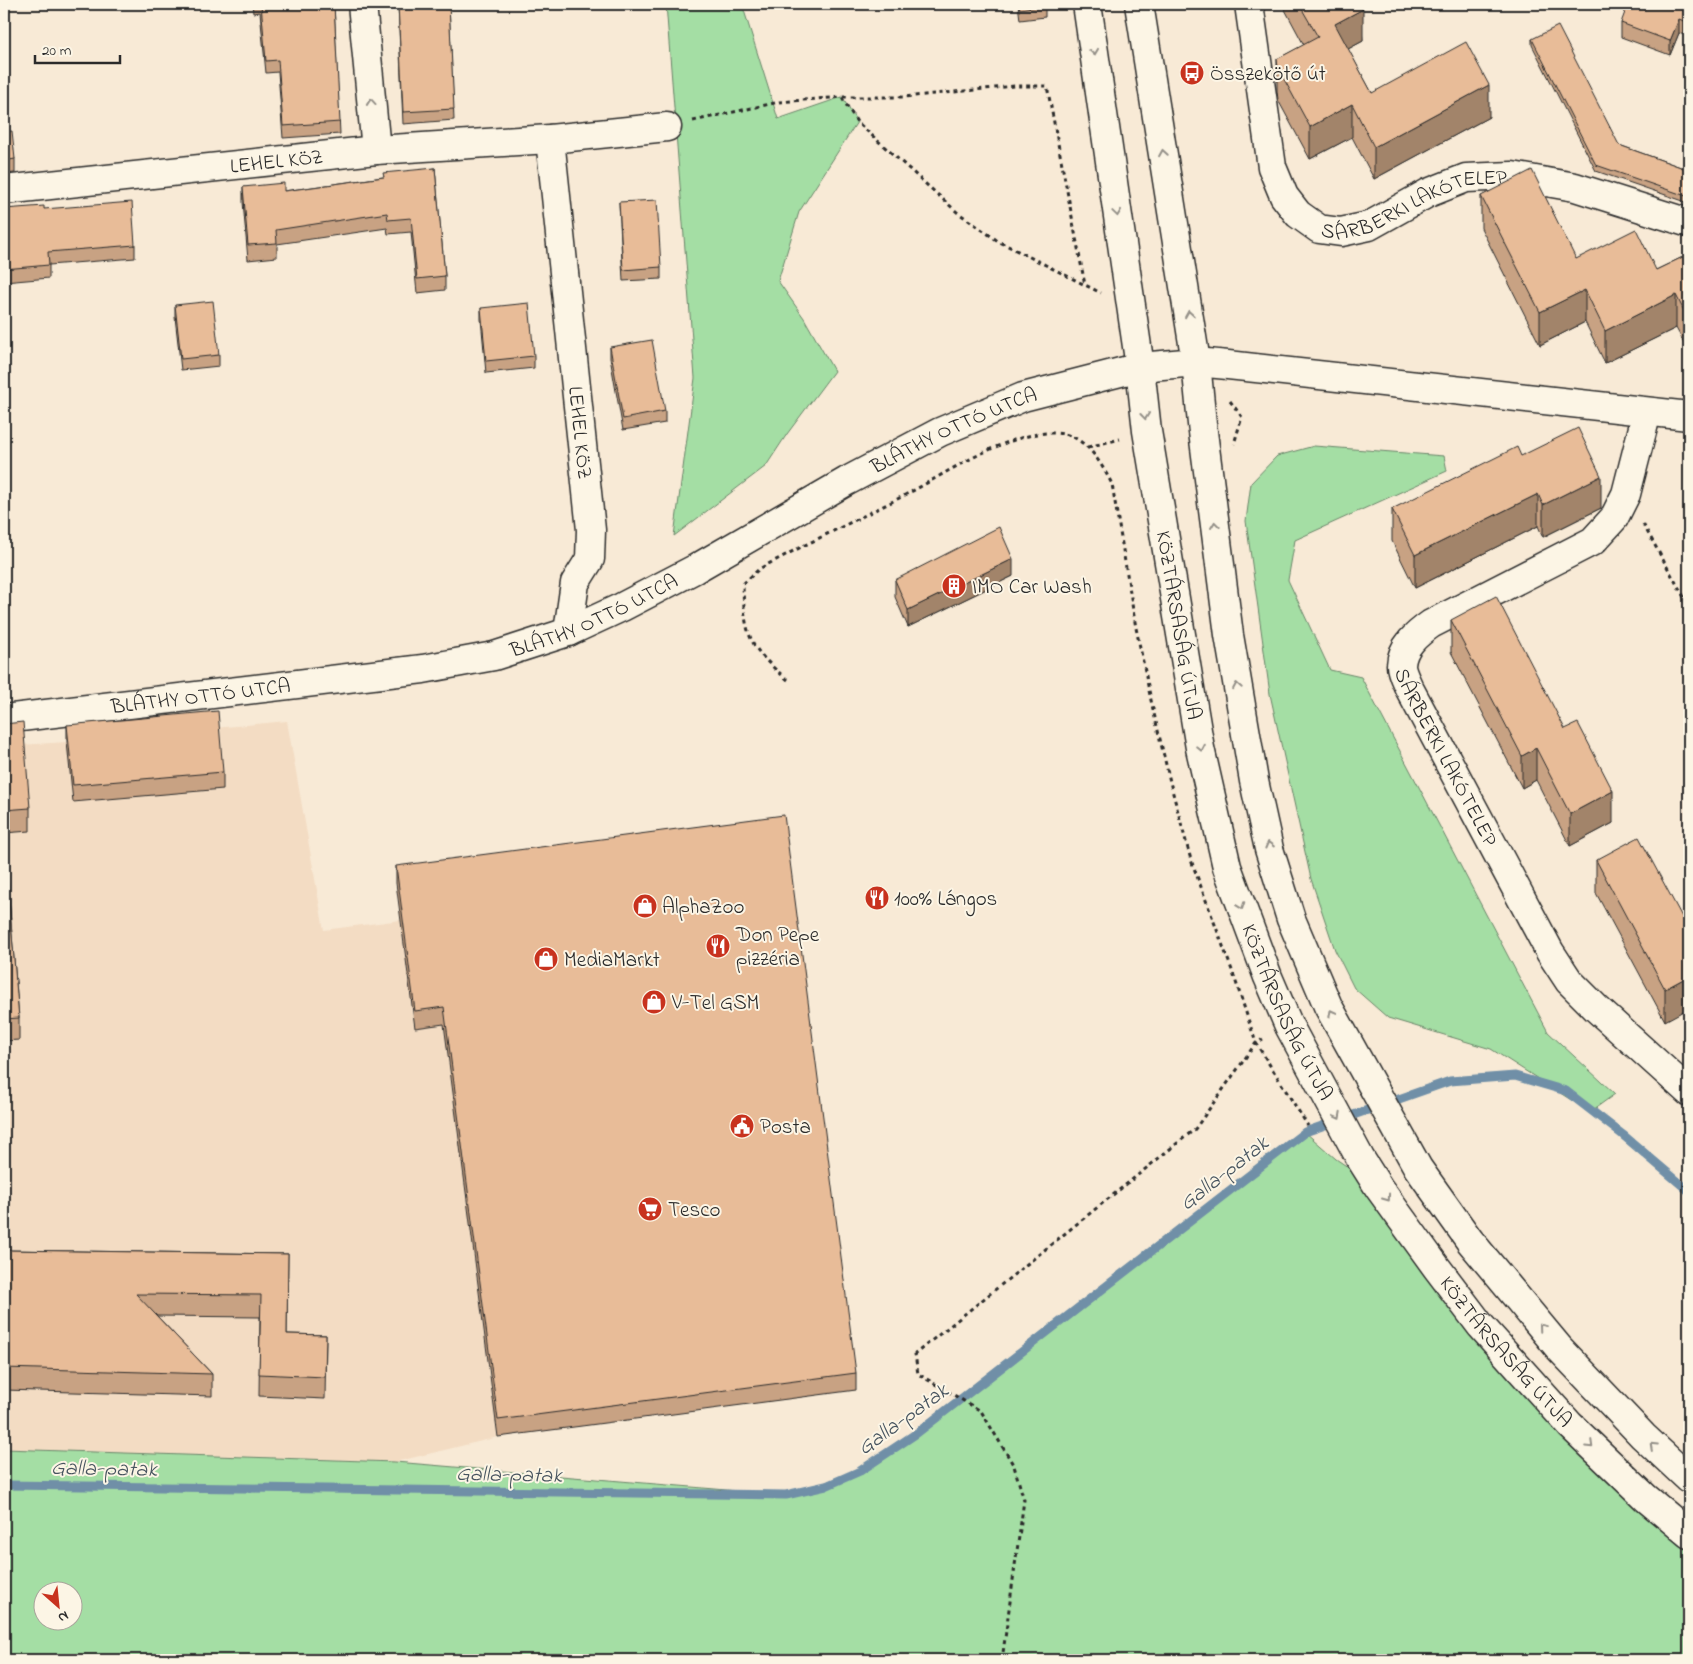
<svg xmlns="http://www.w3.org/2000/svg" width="1693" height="1664" viewBox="0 0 1693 1664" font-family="'Indie Flower',sans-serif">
<rect width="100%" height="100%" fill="#f8ead6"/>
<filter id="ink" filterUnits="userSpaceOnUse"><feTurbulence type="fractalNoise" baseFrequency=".02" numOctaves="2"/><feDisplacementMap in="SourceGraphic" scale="10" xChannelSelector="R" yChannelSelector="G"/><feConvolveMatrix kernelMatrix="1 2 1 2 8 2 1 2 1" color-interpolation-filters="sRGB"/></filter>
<g filter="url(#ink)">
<path fill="#f3dcc3" d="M287,721l37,209 77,-10 14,108 29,-4 54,413 -103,25 -391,-13v-703l63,-4z"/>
<g fill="#a4dea4" stroke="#688468" fill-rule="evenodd">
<path d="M666,4h76l36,115 64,-22 15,25 -58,90 -21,69 26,37 30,53 -47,63 -21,32 -92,70 21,-158z"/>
<path d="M1314,446l130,10 3,15 -152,69 -7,40 42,90 31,7 187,355 67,62 -25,18 -99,-63 -103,-31 -34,-30 -19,-38 -24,-71 -41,-185 -24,-173 5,-38 26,-27z"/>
<path d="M1305,1132l31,27 43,29 58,80 252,266v126h-1685v-211l391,13 391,33 74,-24 57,-38zM42,1592h30v30h-30z"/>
</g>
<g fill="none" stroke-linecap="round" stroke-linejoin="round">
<path stroke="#6f8fa7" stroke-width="9" d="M4,1485l782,10 40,-9 34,-15 57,-38 388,-301 145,-51 65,-5 51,15 57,44 66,56"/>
<defs>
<g id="minor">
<path d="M362,4l14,146"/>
<path id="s1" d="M1087,4l53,363 7,64 53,317 27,119 41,110 21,49 71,132 19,30 58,80 44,58 89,99 76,73 43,36"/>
<path d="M1139,4l57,358 6,62 27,211 25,146 15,68 22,70 37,87 90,162 52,73 89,107 84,88 46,43"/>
<path id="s2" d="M1249,4l23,163 12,29 14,18 21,15 22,3 28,-6 59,-33 38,-15 46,-2 63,11 114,36"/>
<path id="s3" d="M550,139l41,391 -1,29 -15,24 -7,49"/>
<path id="s4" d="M4,190l372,-40 174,-11 117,-12"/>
<path id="s5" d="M1647,412l-21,82 -12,24 -21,23 -162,83c-14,10 -29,22 -30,41 0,7 5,16 8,23l141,264 19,29 28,28 92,83"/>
<path id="s6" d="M4,719l419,-50 71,-13 74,-24 54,-25 73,-38 152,-88 93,-49 83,-35 117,-30 56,-5 32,3 461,51"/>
</g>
</defs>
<use href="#minor" stroke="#2b2b2b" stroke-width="31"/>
<g stroke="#2b2b2b" stroke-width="3" stroke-dasharray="4 4" stroke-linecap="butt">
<path d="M842,98l15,24 100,90 41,29 103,52"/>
<path d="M693,121l86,-19 63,-5h62l111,-11h32l38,199"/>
<path d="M1230,401l12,16 -8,27"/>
<path d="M1088,447l32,-8"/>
<path d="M1643,524l46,82"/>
<path d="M788,680c-39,-32 -44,-45 -45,-96l16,-15c39,-21 79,-40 118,-60 17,-8 34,-17 50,-26 35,-20 96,-57 137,-49 24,5 38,31 48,50l24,144 16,77 19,81 20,74 42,113 23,70 52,83"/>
<path d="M1689,844l-6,3h6"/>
<path d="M1002,1660l22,-160 -10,-34 -33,-55 -63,-37 -3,-20 280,-225 61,-86 7,-4"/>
</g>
<use href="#minor" stroke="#fcf5e5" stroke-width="28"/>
</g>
<g fill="#c8a283" stroke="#2b2b2b">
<path d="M252,4h82l6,130 -57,4 -5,-66 -12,1 -6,-61 -7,1z"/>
<path d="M398,4h51l5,116 -51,4z"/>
<path d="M1018,4h27v13l-25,3z"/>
<path d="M1282,4h78l3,37 -15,8 24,44 117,24 -115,62 -22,-42 -42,22 -32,-59 -1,-9v-32l27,-14z"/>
<path d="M1689,4v33l-10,-4 -9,22 -49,-18v-14z"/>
<path d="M1532,39l87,106 70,25v33l-93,-32 -64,-126z"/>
<path d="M4,132l11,27v14l-11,1z"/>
<path d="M435,168l10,108v14l-28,3 -6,-61 -23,2 -1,-6 -110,16v13l-29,3 -5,-58v-15l41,4 99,-14z"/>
<path d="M1481,196l95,63 80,11 33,-16v86l-5,3 -8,-15 -71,35 -20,-41 -45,23 -59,-117z"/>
<path d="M619,202l42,65v12l-38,2z"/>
<path d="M4,209h40l91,36v13l-86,7v13l-45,4z"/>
<path d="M175,305l44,50v11l-38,4 -6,-53z"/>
<path d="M481,308l53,48v12l-48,5 -5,-54z"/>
<path d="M610,347l55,64v12l-42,7 -13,-72z"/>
<path d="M1521,456l80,52 -58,29 -5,-11 -123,62 -23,-47v-32z"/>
<path d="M1013,576l-105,51 -13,-30v-17z"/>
<path d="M1451,620l114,109 48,94 -43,23 -34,-66 -14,8 -71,-136z"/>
<path d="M4,724l26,84v23l-26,2z"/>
<path d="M67,725l156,47v17l-150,13 -6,-60z"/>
<path d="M4,840l15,178v22l-15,1z"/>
<path d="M1596,860l93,70 -24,91 -69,-128z"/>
<path d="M396,866l460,507v17l-358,47 -54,-413 -29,4 -19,-145z"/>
<path d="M4,1250l284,4 -1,80 39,1 -1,64 -66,-3 1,-79 -103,-1 55,58v22l-208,-6z"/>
</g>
<g fill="#a2846a" stroke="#2b2b2b">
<path d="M1363,9v32l-28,15v-32z"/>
<path d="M1679,19v14l-9,22v-14z"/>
<path d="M1489,85v32l-115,62v-32z"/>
<path d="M1352,104v33l-42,22v-32z"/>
<path d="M1585,290v32l-45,23v-33z"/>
<path d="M1676,295v33l-71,35v-32z"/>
<path d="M1689,308v32l-5,3v-32z"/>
<path d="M1601,476v32l-58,29v-32z"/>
<path d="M1538,494v32l-123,62v-33z"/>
<path d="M1013,559v17l-105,51v-17z"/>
<path d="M1536,748v32l-14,8v-32z"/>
<path d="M1613,791v32l-43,23v-32z"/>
<path d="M1689,976v32l-24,13v-32z"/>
</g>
<g fill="#e8bc98" stroke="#2b2b2b">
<path d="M261,4h73l6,118 -57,4 -5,-66 -12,1z"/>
<path d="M398,4h51l5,105 -51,3z"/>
<path d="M1019,4h26v1l-25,4z"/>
<path d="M1299,4h61l3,5 -28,15 37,69 94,-51 23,43 -115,62 -22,-43 -42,23 -32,-59 -1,-9 41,-22z"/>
<path d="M1628,4h61v19l-10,-4 -9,22 -49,-18z"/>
<path d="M1558,26l61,119 70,25v27l-93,-32 -64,-126z"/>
<path d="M12,131l3,28 -11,2v-29z"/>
<path d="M435,168l10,108 -28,3 -6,-61 -23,2 -1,-7 -111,17 1,13 -29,2 -5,-58 41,-4v8l100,-14 -1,-4z"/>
<path d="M1532,170l44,89 60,-30 20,41 33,-16v54l-5,3 -8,-16 -71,36 -20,-41 -45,22 -59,-116z"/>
<path d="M657,200l4,67 -38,3 -4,-68z"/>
<path d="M132,202l3,43 -87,7 1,13 -45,4v-60l40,-3v3z"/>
<path d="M213,301l6,54 -38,4 -6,-54z"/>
<path d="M529,303l5,53 -48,5 -5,-53z"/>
<path d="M652,340l13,71 -42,8 -13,-72z"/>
<path d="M1578,428l23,48 -58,29 -5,-11 -123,61 -23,-46 125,-62 4,9z"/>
<path d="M999,527l14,32 -105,51 -13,-30z"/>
<path d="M1496,596l69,133 13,-6 35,68 -43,23 -34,-66 -14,8 -71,-136z"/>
<path d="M218,711l5,61 -150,13 -6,-60z"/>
<path d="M23,722l7,86 -26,2v-86z"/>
<path d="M784,815l72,558 -358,47 -54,-413 -29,4 -19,-145z"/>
<path d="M1639,837l50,93v46l-24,13 -69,-129z"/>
<path d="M4,840l15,178 -15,1z"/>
<path d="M4,1250l284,4 -1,80 39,1 -1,42 -66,-3 2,-79 -125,-1 76,80 -208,-6z"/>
</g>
<defs><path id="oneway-chevron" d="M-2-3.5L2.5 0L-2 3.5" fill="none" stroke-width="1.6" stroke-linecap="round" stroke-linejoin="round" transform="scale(1.25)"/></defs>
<g stroke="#949088">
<use href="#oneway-chevron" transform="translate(1094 52) rotate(82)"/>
<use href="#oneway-chevron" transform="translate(371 102) rotate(-95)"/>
<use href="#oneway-chevron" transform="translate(1163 153) rotate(-99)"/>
<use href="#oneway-chevron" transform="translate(1117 213) rotate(82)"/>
<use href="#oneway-chevron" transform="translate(1189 314) rotate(-99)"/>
<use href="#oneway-chevron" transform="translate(1145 416) rotate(84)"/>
<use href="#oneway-chevron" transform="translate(1215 525) rotate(-97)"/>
<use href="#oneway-chevron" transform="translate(1237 686) rotate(-100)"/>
<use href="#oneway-chevron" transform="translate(1201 748) rotate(79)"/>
<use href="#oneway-chevron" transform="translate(1269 845) rotate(-104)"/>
<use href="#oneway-chevron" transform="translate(1241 906) rotate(70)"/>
<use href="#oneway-chevron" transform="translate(1332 1013) rotate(-118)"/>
<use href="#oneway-chevron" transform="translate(1338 1116) rotate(62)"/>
<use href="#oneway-chevron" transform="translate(1387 1198) rotate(54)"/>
<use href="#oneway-chevron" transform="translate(1542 1327) rotate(-130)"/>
<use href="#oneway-chevron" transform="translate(1590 1445) rotate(44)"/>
<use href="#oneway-chevron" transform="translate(1653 1446) rotate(-137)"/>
</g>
</g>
<defs>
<symbol id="bus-disc" viewBox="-11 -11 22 22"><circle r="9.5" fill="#c8321e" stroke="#fcf5e5"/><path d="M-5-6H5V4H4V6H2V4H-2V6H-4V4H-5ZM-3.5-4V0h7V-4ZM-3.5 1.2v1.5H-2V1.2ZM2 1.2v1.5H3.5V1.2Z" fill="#fff"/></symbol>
<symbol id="building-disc" viewBox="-11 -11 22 22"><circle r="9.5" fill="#c8321e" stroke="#fcf5e5"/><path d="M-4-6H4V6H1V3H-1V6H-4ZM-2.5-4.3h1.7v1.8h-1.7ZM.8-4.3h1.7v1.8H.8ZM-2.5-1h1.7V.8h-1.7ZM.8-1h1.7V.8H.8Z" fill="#fff"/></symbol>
<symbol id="restaurant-disc" viewBox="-11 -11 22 22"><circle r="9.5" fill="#c8321e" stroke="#fcf5e5"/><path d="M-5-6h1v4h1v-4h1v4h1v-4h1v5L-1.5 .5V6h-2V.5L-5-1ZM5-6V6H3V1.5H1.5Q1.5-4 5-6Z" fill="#fff"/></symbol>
<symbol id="shop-disc" viewBox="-11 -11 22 22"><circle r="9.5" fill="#c8321e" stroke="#fcf5e5"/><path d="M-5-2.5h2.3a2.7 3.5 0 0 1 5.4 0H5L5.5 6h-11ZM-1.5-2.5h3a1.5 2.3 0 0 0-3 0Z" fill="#fff"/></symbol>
<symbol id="civic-disc" viewBox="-11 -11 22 22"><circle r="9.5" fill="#c8321e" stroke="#fcf5e5"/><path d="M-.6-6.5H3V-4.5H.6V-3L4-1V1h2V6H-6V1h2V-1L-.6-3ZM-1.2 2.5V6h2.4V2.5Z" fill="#fff"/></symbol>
<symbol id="supermarket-disc" viewBox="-11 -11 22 22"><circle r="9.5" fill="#c8321e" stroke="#fcf5e5"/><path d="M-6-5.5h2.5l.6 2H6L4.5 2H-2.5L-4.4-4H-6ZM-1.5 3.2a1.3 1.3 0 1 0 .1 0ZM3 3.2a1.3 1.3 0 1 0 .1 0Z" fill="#fff"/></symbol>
</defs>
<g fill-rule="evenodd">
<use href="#bus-disc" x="1178" y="59" width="28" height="28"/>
<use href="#building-disc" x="940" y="572" width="28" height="28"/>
<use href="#restaurant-disc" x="863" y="884" width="28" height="28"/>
<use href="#shop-disc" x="631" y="892" width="28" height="28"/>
<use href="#restaurant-disc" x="704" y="932" width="28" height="28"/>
<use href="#shop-disc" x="532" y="945" width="28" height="28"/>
<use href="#shop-disc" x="640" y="988" width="28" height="28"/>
<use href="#civic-disc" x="728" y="1112" width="28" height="28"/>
<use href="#supermarket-disc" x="636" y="1195" width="28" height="28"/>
</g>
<g text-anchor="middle" stroke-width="4" stroke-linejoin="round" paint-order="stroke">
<g font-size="21" fill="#2b2b2b" stroke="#fcf5e5" text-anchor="start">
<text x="1210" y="80">Összekötő út</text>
<text x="972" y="593">IMO Car Wash</text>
<text x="894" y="905">100% Lángos</text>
<text x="662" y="913">AlphaZoo</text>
<text x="736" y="941">Don Pepe<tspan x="736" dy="24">pizzéria</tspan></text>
<text x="564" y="966">MediaMarkt</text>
<text x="672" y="1009">V-Tel GSM</text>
<text x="760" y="1133">Posta</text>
<text x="668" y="1216">Tesco</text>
</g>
<g font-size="21" fill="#2b2b2b" stroke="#fcf5e5">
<text dy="7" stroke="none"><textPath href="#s4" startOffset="274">LEHEL KÖZ</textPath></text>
<text dy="7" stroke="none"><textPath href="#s2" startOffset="346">SÁRBERKI LAKÓTELEP</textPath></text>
<text dy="7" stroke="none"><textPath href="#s3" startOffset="295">LEHEL KÖZ</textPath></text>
<text dy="7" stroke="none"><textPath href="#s6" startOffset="1008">BLÁTHY OTTÓ UTCA</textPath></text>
<text dy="7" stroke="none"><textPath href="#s6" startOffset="602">BLÁTHY OTTÓ UTCA</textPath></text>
<text dy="7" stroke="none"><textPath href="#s1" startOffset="628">KÖZTÁRSASÁG ÚTJA</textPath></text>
<text dy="7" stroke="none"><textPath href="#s6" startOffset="198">BLÁTHY OTTÓ UTCA</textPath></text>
<text dy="7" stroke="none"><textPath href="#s5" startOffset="480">SÁRBERKI LAKÓTELEP</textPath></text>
<text dy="7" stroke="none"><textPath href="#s1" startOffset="1032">KÖZTÁRSASÁG ÚTJA</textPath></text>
<text dy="7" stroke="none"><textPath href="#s1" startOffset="1438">KÖZTÁRSASÁG ÚTJA</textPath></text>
</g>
<g font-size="22" font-style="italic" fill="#47545f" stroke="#fcf5e5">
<text transform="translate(1223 1172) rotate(-38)" y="8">Galla-patak</text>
<text transform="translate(902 1418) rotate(-36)" y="8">Galla-patak</text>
<text transform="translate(104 1467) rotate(1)" y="8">Galla-patak</text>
<text transform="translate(509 1473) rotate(1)" y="8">Galla-patak</text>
</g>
</g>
<rect width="1693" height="1664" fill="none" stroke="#fcf5e5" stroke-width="20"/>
<rect x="10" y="10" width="1673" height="1644" fill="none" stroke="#2b2b2b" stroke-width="2" filter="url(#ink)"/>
<g transform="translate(58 1606) rotate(153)"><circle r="24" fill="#fcf5e5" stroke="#a8a49b"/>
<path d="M0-4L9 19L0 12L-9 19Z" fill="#c8321e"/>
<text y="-8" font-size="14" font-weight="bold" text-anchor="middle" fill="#2b2b2b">N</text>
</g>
<path d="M35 55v8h85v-8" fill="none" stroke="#2b2b2b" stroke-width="2.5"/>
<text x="42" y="55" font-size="15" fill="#2b2b2b" stroke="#fcf5e5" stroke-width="4" paint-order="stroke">20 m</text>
</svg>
